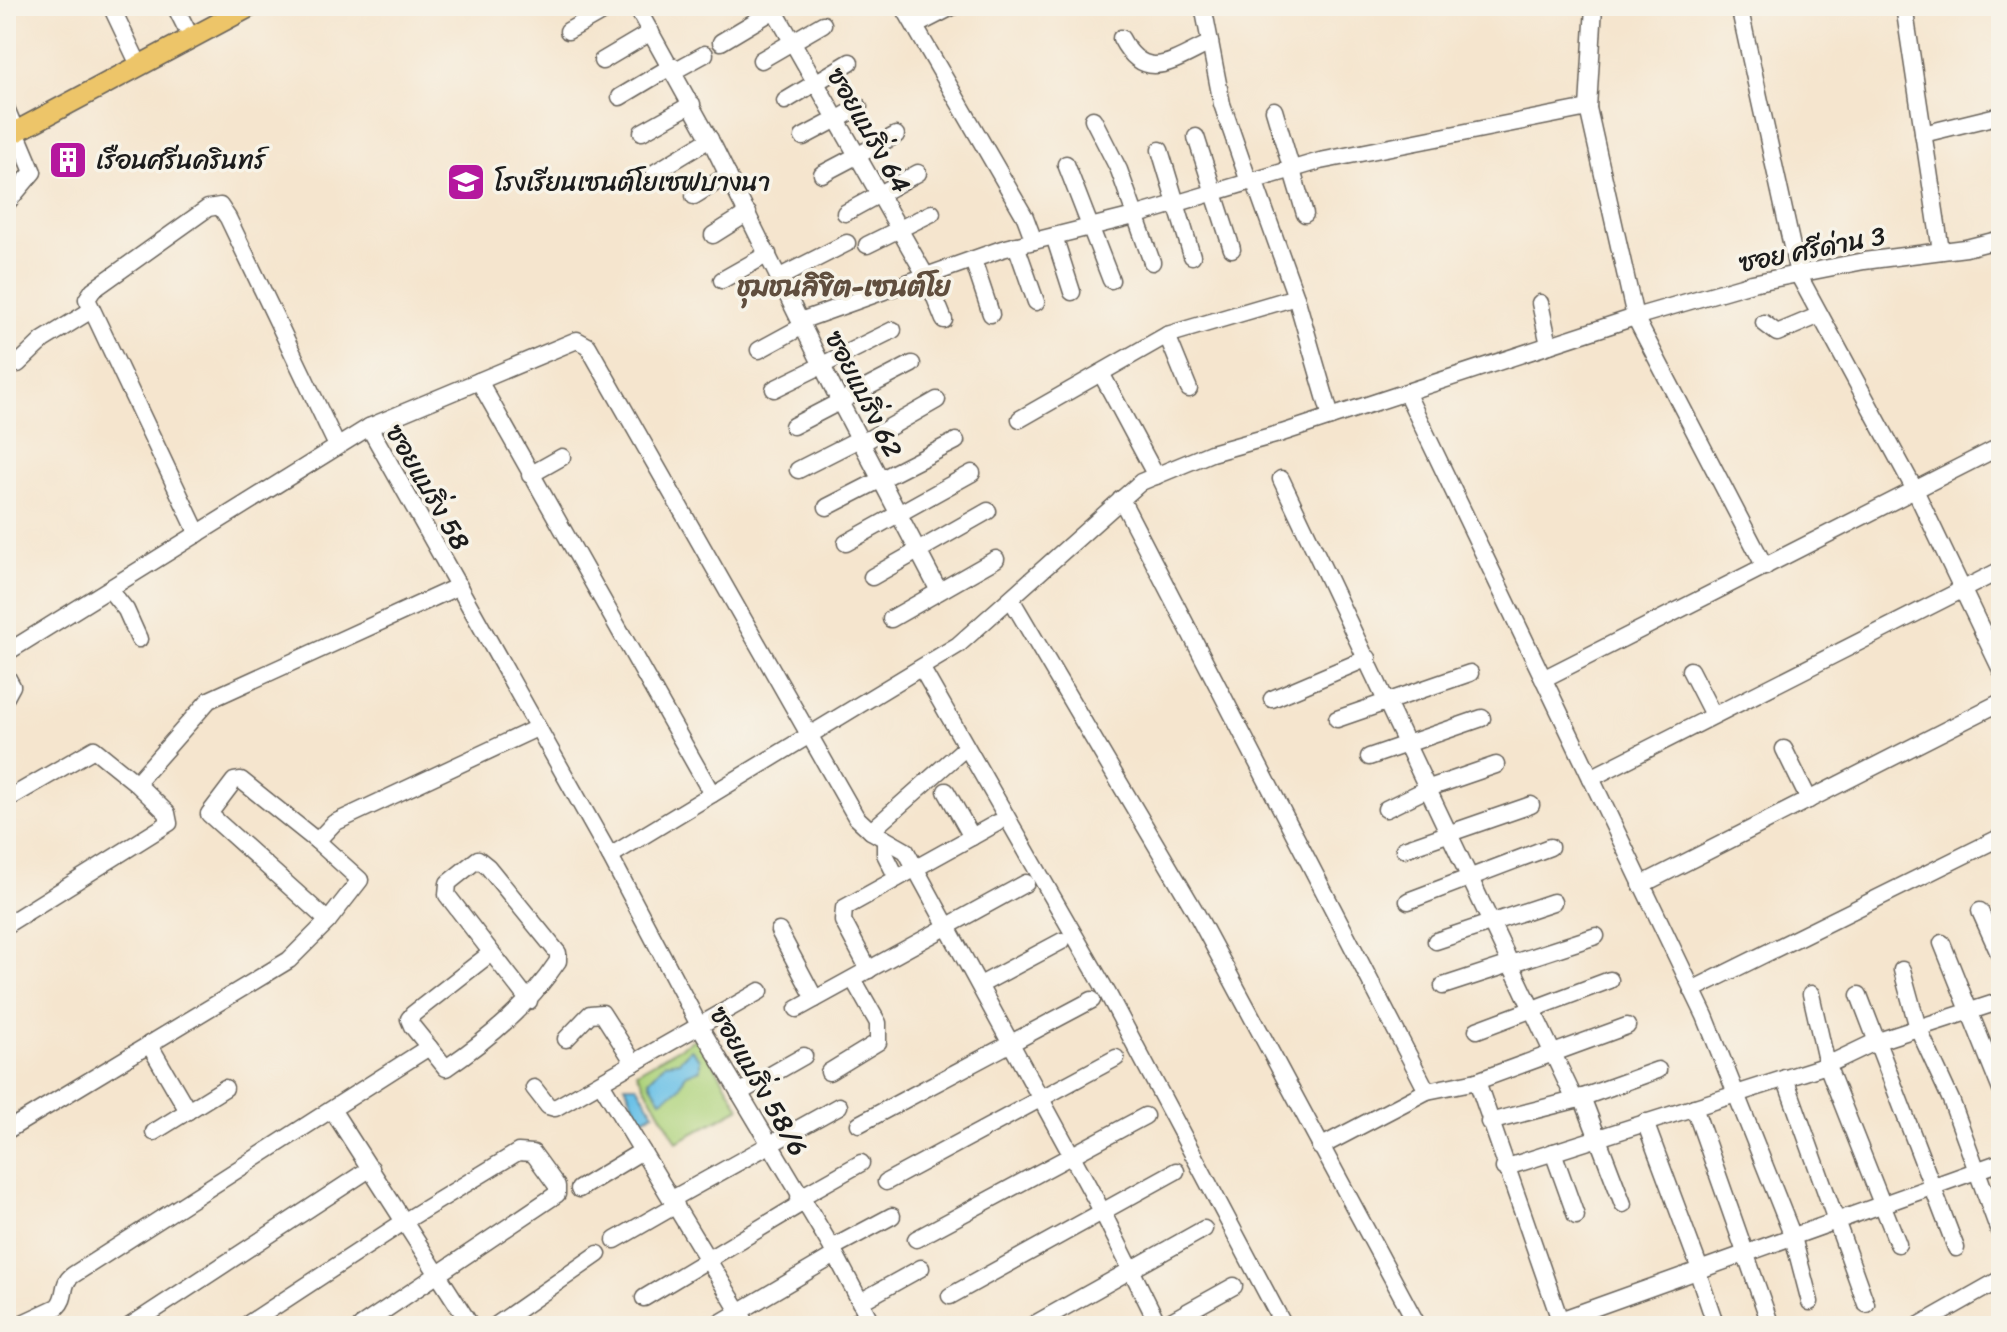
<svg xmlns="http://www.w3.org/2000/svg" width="2007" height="1332" viewBox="0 0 2007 1332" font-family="Sriracha,'Playpen Sans Thai',sans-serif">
<rect width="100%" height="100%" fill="#f7f3e8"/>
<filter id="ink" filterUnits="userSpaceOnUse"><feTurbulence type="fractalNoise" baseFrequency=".0125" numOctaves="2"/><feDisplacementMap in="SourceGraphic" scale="16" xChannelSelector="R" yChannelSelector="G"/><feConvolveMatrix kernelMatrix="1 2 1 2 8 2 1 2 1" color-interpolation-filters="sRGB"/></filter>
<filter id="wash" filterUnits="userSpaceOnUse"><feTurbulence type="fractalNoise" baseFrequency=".006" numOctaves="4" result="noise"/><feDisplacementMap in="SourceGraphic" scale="32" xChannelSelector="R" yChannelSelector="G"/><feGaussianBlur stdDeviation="1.8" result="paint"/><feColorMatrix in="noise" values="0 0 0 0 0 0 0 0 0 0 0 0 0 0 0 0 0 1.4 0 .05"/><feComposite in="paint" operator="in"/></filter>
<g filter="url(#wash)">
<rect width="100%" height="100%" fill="#f5e5ce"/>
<path fill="#add37c" stroke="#64784c" stroke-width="2" d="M698,1037l42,71 -63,34 -40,-70z"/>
<g fill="#6ac1e7" stroke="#436e82" stroke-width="2">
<path d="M691,1049l9,10v10l-15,6 -6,14 -18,11 -12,-20 16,-17 14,-2z"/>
<path d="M625,1085h12l17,28 -13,7z"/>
</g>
</g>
<g filter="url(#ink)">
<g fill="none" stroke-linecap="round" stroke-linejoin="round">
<defs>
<g id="minor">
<path d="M111,6l28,59"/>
<path d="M175,6l16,32"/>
<path d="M636,6l78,141 126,255 99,189"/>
<path d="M772,6l155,272 17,42"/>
<path d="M903,6l122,211 9,24"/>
<path d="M1203,6l19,98 27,78"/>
<path d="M1594,6l-6,102 47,209 130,250"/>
<path d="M1739,6l59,268 117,216 86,180"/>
<path d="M1904,6l37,245"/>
<path d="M915,26l39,-20"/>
<path d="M568,31l44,-25"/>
<path d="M1121,38c24,46 51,23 89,5"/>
<path d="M721,42l60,-36"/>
<path d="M761,60l62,-36"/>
<path d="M602,61l49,-29"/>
<path d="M674,71l31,-17"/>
<path d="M620,97l52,-31"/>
<path d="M785,101l65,-39"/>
<path d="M6,108l27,64 -27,32"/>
<path d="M1274,110l31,104"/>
<path d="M1093,119l26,51 33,92"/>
<path d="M835,121l24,-14"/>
<path d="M642,132l50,-28"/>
<path d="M1923,134l78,-19"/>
<path d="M803,137l32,-17"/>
<path d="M1196,137l36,112"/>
<path d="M1160,150l32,106"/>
<path d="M1066,164l45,116"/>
<path d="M654,173l56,-34"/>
<path d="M822,174l74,-39"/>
<path d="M1254,180l42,117 35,120"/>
<path d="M694,196l34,-21"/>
<path d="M845,213l73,-40"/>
<path d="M713,235l35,-22"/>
<path d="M1054,236l18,56"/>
<path d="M867,245l65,-32"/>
<path d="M1016,245l20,57"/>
<path d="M973,260l18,54"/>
<path d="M780,277l67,-34"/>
<path d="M722,280l46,-26"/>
<path d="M1540,303l9,42"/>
<path d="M800,321l202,-72 132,-33 186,-55 268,-53"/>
<path d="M1764,323l13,10 43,-18"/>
<path d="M1167,335l22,54"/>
<path d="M759,350l44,-24"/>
<path d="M18,364l25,-24 47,-29"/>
<path d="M1101,373l55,103"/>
<path d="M479,381l233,413"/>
<path d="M774,389l119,-59"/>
<path d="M1406,392l299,624 88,221 17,65"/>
<path d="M1020,419l147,-84 129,-38"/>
<path d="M793,426l119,-62"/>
<path d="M369,427l208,-87 11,6 268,471 15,14 35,20 197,362 56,113"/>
<path d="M862,443l75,-43"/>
<path d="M798,470l61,-31"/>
<path d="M530,475l32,-18"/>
<path d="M1281,479l294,621"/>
<path d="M1121,499l306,592"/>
<path d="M827,507l129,-66"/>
<path d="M198,534l-111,-235 6,-9 115,-82 12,-2 8,12 109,228"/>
<path d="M846,543l126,-70"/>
<path d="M872,577l116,-66"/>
<path d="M110,590l16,20 13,29"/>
<path d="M1011,599l184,312 223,415"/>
<path d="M891,619l105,-60"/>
<path d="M6,653l363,-226 241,429 90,171 132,221 41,78"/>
<path d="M922,669l186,325 176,332"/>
<path d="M1690,670l23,45"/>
<path d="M6,675l6,11 -6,11"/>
<path d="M1543,679l458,-233"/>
<path d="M1272,699l96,-41"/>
<path d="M1337,719l133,-46"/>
<path d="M1784,749l25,51"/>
<path d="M1369,757l113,-39"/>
<path d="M1591,778l410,-208"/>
<path d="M946,791l26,46"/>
<path d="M6,800l88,-51 42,34"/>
<path d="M1386,809l43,-21 67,-23"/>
<path d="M871,831l95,-84"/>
<path d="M885,839v15l12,24"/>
<path d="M317,841l-76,-61 -7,1 -25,33 119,107"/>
<path d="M1404,849l127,-44"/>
<path d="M610,856l348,-211 183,-163 70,-29 71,-20 353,-116 117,-34 112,-22 102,-13 35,-9"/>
<path d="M1641,885l360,-183"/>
<path d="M1408,901l142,-54"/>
<path d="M1980,911l21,47"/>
<path d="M6,925l163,-102 -2,-10 -31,-30 73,-83 250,-114"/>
<path d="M779,931l36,68"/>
<path d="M1436,941l117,-39"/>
<path d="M1942,943l59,147"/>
<path d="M491,953l-78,61 -4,5 3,7 34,42c45,-31 82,-62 112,-107v-8l-70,-86 -10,-8 -30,24 -1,12 82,106"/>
<path d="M869,970l-26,-49 1,-13 153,-85"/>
<path d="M1902,970l16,58 33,72 48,131"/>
<path d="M980,985l82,-44"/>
<path d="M1443,986l153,-50"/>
<path d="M1692,990l309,-153"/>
<path d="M1811,994l16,71 71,179"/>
<path d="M1859,995l97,253"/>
<path d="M797,1009l229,-126"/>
<path d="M1477,1030l133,-50"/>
<path d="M566,1039l24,-25 12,-1 32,50"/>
<path d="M149,1044l39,67"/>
<path d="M829,1072l49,-30v-19l-25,-44"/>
<path d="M1785,1078l81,226"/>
<path d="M1477,1081l150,-55"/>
<path d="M601,1083l147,243"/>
<path d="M534,1088l14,18 7,2 205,-117"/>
<path d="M739,1093l65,-37"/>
<path d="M1582,1097l41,107"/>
<path d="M1694,1107l77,219"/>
<path d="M333,1111l138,215"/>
<path d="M1489,1122l86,-22 83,-30"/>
<path d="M1645,1122l56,150"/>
<path d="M859,1124l233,-124"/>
<path d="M6,1131l283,-171 39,-39 32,-41 -43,-39 17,-18 203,-95"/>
<path d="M154,1132l71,-44"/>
<path d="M1320,1147l107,-56 50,-10 85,245"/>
<path d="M1553,1152l23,64"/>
<path d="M1504,1168l323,-103 48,-23 126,-41"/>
<path d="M886,1182l230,-124"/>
<path d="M579,1189l63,-38"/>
<path d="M799,1198l62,-35"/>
<path d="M672,1199l167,-93"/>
<path d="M916,1239l229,-123"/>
<path d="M615,1240l61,-35"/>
<path d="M832,1248l60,-32"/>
<path d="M1698,1273l18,53"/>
<path d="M950,1296l226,-125"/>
<path d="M644,1298l158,-95"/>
<path d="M860,1302l61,-34"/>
<path d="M1560,1320l441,-158"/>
<path d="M16,1326l41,-19c11,-10 3,-23 16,-32l356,-228"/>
<path d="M130,1326l241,-158"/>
<path d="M245,1326l160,-105 113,-69 15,1 24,33v8l-196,132"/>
<path d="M495,1326l103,-72"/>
<path d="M715,1326l120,-71"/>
<path d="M849,1326l18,-10"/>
<path d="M1031,1326l173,-97"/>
<path d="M1162,1326l72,-40"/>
<path d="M1918,1326l83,-47"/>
</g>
<path id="major" d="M6,137l245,-131"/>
</defs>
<use href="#minor" stroke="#68625a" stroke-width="19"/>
<use href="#major" stroke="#68625a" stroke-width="23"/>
<use href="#minor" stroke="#fff" stroke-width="16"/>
<use href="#major" stroke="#edc569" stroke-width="20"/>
</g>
</g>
<defs>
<symbol id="building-square" viewBox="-11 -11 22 22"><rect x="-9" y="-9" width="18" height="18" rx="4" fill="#b5179e" stroke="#f7f3e8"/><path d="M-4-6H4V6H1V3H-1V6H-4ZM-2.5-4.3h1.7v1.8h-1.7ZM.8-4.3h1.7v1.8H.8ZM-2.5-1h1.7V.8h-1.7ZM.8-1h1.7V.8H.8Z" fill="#fff"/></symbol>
<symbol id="school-square" viewBox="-11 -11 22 22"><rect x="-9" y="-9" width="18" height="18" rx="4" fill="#b5179e" stroke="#f7f3e8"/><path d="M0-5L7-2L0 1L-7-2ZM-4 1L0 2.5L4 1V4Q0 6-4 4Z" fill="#fff"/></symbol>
</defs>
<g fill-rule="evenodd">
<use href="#building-square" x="46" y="138" width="44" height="44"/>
<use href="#school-square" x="444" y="160" width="44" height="44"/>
</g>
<g text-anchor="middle" stroke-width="7" stroke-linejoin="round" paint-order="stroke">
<g font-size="26" fill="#1c1c1c" stroke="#f7f3e8">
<text transform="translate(869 130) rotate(60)" y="9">ซอยแบริ่ง 64</text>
<text transform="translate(1812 249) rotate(-11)" y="9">ซอย ศรีด่าน 3</text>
<text transform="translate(864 394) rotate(63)" y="9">ซอยแบริ่ง 62</text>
<text transform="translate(428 487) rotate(60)" y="9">ซอยแบริ่ง 58</text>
<text transform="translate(759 1081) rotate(60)" y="9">ซอยแบริ่ง 58/6</text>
</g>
<g font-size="26" fill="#1c1c1c" stroke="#f7f3e8" text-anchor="start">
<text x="96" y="169">เรือนศรีนครินทร์</text>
<text x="494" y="191">โรงเรียนเซนต์โยเซฟบางนา</text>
</g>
<g font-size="28" font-weight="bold" fill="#604e3e" stroke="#f7f3e8">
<text x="844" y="296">ชุมชนลิขิต-เซนต์โย</text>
</g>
</g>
<rect width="2007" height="1332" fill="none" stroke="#f7f3e8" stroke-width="32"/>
</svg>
